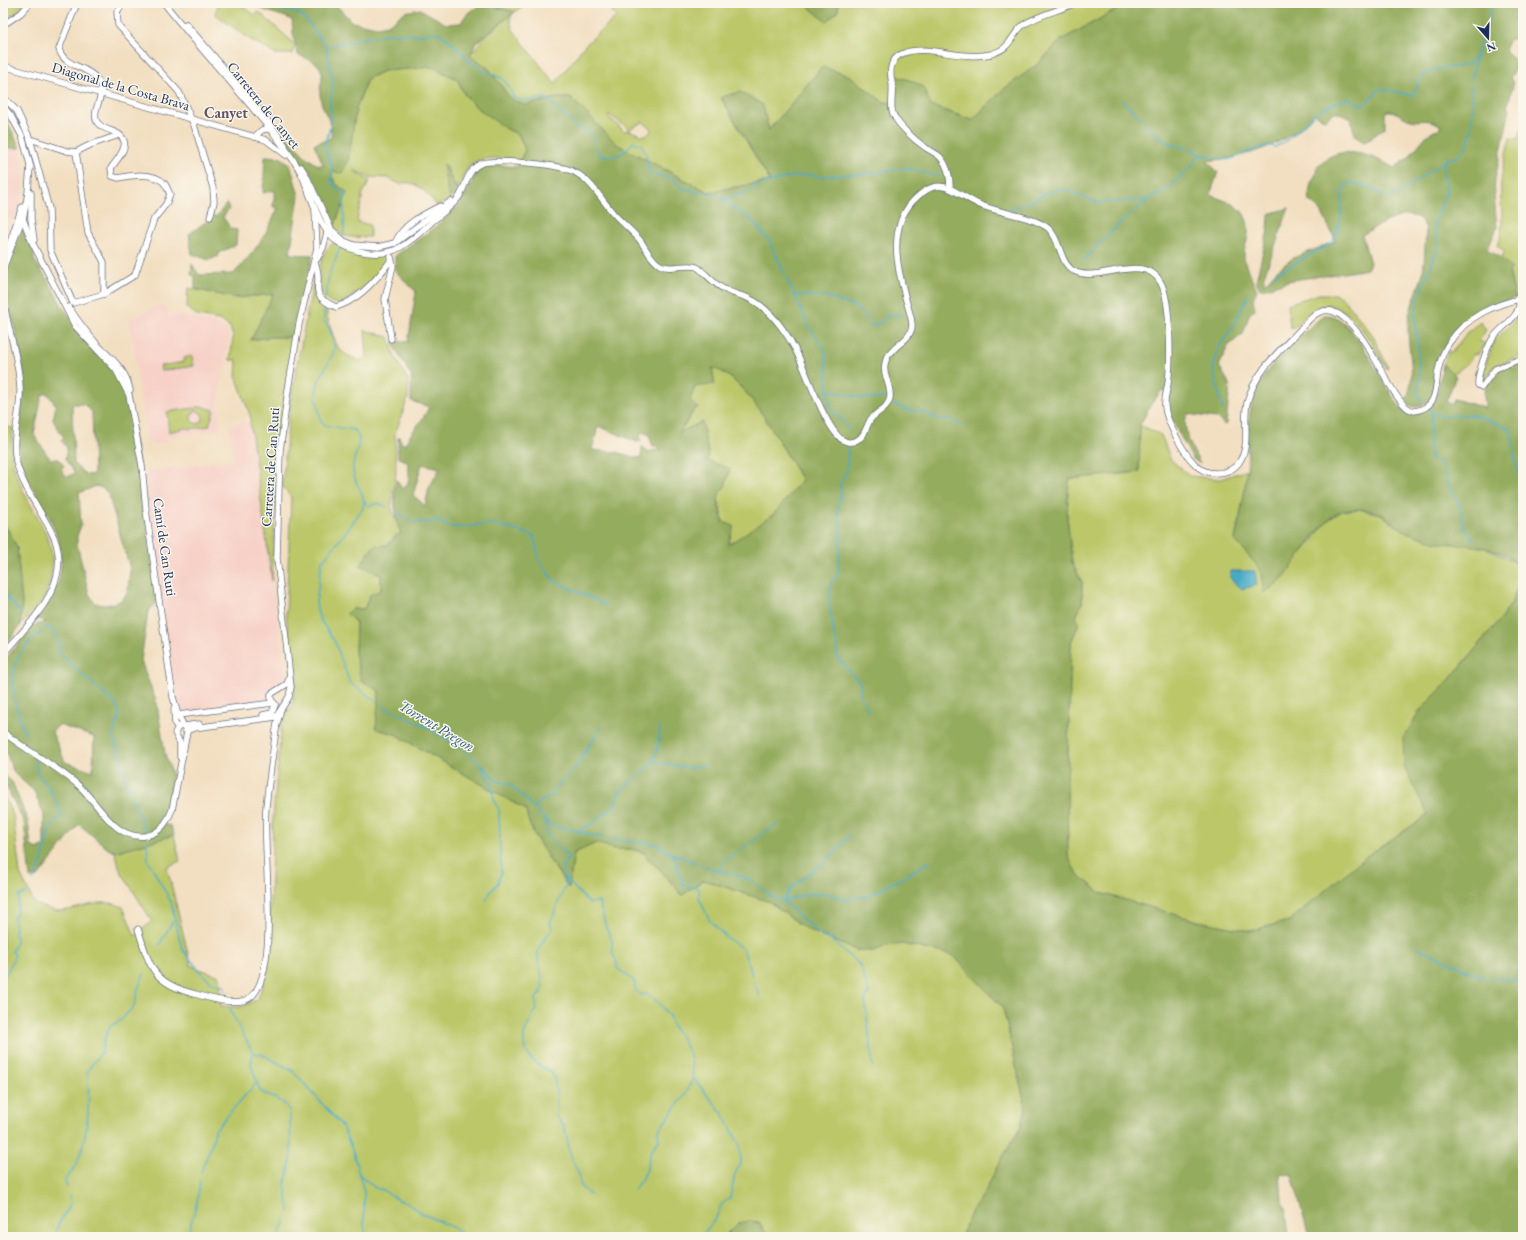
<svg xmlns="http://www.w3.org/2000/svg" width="1526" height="1240" viewBox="0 0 1526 1240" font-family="'EB Garamond',serif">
<rect width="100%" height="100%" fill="#fbf7ec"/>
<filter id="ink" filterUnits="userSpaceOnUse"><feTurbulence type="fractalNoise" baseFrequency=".025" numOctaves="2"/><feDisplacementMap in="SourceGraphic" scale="8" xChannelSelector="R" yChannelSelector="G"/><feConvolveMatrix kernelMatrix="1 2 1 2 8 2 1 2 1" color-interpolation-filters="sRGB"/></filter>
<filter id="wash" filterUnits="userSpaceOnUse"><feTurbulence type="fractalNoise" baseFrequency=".012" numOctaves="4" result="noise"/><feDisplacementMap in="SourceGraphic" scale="16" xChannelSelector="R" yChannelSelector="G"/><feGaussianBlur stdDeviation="0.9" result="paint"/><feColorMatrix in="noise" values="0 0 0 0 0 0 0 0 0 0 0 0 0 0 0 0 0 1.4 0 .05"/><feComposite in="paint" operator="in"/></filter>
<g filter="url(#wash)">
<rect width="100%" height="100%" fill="#f2dec0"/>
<g fill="#f7d1c7">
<path d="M3,146l17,2 4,30 -2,19 -19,52z"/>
<path d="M160,305l7,3 2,9 10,-2 38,9 9,5 3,7 -11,67 1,27 -52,7v5l-14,2 -5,-2 -19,-123z"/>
<path d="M250,422l36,259 -2,3 -14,5 -2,3v8l-89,12 -32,-209 -1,-31 88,-12 -5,-35z"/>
</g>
<g fill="#bbc769" stroke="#6b7b64" fill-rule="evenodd">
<path d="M3,3h19l1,4 -20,15z"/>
<path d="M224,3h14l17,12 4,-3 37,33 -4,9h-17l-24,-14 -36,-26 3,-10z"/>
<path d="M486,3h40l-11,9z"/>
<path d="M593,3h211l23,19 11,-11v-8h291l-68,37 -23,24 -34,25 -32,31 -41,-14 -8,-19 -29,16 -11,-1 -33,-26 -28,-9 -53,63 -48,-32 49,83 -62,11 -90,-47 -47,-47h-15l-31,7 -14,-6 -23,-31 -18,-13 14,-18 29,-24 -3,7 3,10 42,54 29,-38 32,-29 -8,-11zM610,115l19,14 14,-7 8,7v3l-8,4 -14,-6 -5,1 -16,-15z"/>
<path d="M432,67l25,12 7,15 41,34 14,7 6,15 -5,10c-17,-1 -40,-7 -53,9 -4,6 -6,14 -9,20l-6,-8 -5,-13 4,30 -14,8c-8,-11 -22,-28 -37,-22l-12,-6 -20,-1 -15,-7 17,11 -8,14c1,10 -6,18 -4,27l12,3v12c-12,0 -28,3 -36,-9l-17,-63 31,-3 8,-53 11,-30 16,-8z"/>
<path d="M1523,123v174l-8,1 -6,-28 3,-1 -11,-11 4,-7 -8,-5c10,-18 2,-42 4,-62 1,-15 5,-31 9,-46l8,1z"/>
<path d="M334,243l18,9 37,4c-4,17 -34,39 -49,48l-11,-2 -11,-11c2,-15 0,-40 16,-48z"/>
<path d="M315,273l-1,21 9,10 6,3c0,1 -2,4 -2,5 -1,5 10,35 13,38 5,5 13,8 19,11l8,-4 -2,-27 24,7 5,18 14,25v18l-13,36 1,40 -5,33 10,27 -5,1 -8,10 -14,1 -14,19 21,10v15l-11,5 -6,14h-11l3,14 -1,31 24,37 -3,38 19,5 131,76c1,20 31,60 42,78l6,-35 22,-10 19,6h16l14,4 3,7 9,6 25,29 22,-15 66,22 36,27 50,21 16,1 15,-5 15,-2 51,11 50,53 23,101 -6,20 -22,36 -14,29 -12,17 -11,26h-193l-9,-15 -30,9 -5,6h-721v-442l10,20 7,59 15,30c7,2 17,7 24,7 22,-1 42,-15 64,-4l12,29 17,-15 -32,-51 -5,-18 59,-17 6,26 -13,6 24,99 29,10 1,30 20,1 17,-8 10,-31 5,-150 9,-97 10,-16 3,-20 -9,-70 5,-118 -9,-11 9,-90z"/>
<path d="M188,288l48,10 38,-4 -23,46 20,-3h23l-15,95 -7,149 -22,-159 1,-4 -15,-42 1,-16h-7l3,-23 -3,-10 -11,-7 -21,-4 -11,-8z"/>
<path d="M1319,294h15l7,3 6,6 25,31 16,33 -1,3c-12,-21 -37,-72 -67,-64 -10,3 -18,14 -25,22l-5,-1 -2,-23z"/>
<path d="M1523,312v43l-30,12 -10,16h-3l-1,-2 16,-41z"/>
<path d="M1480,321l6,9 -7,11 10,4 -2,3 -5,-2 -4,9 -4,-1 -7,10 -14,10 -10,-9 6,-14 3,1 13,-17z"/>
<path d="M192,356l2,10 -33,5 -1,-5 24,-4v-4z"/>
<path d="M712,367c38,13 69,80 90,113l-28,34 -46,32 -10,-48 1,-7 -13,-31 -4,-38 -23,11 18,-26 -7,-7 5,-14z"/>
<path d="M196,407h8l10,3 -5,16 -18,3 -6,-1 -16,4 -2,-20 27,-4 1,4 -4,3v5l3,3 4,1 4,-3 1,-4 -2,-4 -4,-2z"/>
<path d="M1140,425l21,10 10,25 19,16 30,3 27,-9 -4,31 -8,38 25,30 22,10 13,-19 18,-20 14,-19 15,-10 15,-2 24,5 13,11 48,17 35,3 14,5 26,13 5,9 -10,30 -12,18 -55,65 -23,117 6,13 -64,43 -75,63 -39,10 -52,-10 -97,-28 -25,-20 -8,-17 -1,-68 4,-146 8,-19 -3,-6 6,-14v-21l-10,-19 -5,-47 2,-37 70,-7z"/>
<path d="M3,426l10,2c-1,13 -2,26 1,39 14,50 56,73 30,131 -5,10 -17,19 -24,28l2,-23 -5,-56 -14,-26z"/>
</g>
<g fill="#94ac5d" stroke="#586e5e" fill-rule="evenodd">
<path d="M252,3h82l18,19 25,5 11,-2 17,-13 15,-3 26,15 15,-1c11,-23 29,-17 54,-11l-39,30 -6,13 18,13 23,31 14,6 31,-7h15l47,47 90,47 62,-11 -49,-84 19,-5 22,12 7,26 53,-63 28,9 33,26 11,1 -2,-28 21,6 10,6 8,19 41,14 32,-31 34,-25 23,-24 68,-37h254l7,5 7,-5h126v35l-13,1 -5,11 11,12 -2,11 -4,5 4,4 -7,26 3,1 -15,70 -1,17 3,32 -10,22 14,8 11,11 -3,2 6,27c-48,13 -65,28 -80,74 -3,9 1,19 -5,27 -7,9 -17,10 -26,4 14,-23 4,-50 4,-75 0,-22 11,-36 15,-56 2,-13 2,-29 3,-42 -8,-31 -48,-4 -64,5l8,28 -3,6c-24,5 -49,7 -74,11 -12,2 -21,8 -33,9l-4,-8 12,-51 1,-16 20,-6 -25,68v9l12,-14 17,-13 43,-17 -15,-30 -11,-10 -1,-7 2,-11 6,-11 -1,-3c20,-28 54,-15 78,-1l13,-9 20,-24 13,-7v-3c-15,-9 -20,-1 -32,-6 -6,-2 -13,-9 -21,-8l-2,3v14l-20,14c-11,-3 -12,-13 -14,-23l-11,-6h-7l-8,7 -10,-6c-29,31 -67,43 -108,47l11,11 -8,23c21,8 40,12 38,40 -1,6 -3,12 -4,17 -1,12 8,27 13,38l-4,9 2,10 -6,6 -6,19 -15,12 -9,20 11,19 -4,39 -2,1 -7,-7 -30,-4c-6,16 6,36 13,50l-8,-6 -23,-44 -5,-26 -13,16 -11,21 -1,47 -70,7 -2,37 5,47 10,19v21l-6,14 3,6 -8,19 -4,146 1,68 8,17 25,20 97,28 52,10 39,-10 75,-63 64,-43 -24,-49 -1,-28 19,-30 23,-23 55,-65 12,-18 10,-30c-13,-27 -53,-26 -78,-29 -12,-2 -25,-6 -35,-10 -11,-5 -18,-13 -28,-19 -10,-5 -28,-6 -39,-3 -18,5 -46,52 -59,67 -5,6 -13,10 -19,15l-4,-24 -25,-29c5,-23 10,-46 12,-69 2,-29 -2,-58 11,-84 14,-29 42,-51 66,-72 2,0 7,0 9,1 27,10 50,75 72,96 37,2 31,-21 38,-47l13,11 -10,26 6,3 2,-6 31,9c0,-6 -2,-14 0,-20 6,-17 22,-22 38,-27v876h-214l-17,-62 -12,-2 2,27 4,9 3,28h-328l11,-26 12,-17 14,-29 22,-36 6,-20 -23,-101 -50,-53 -51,-11 -15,2 -14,5 -17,-1 -50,-21 -36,-27 -66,-22 -22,15 -25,-29 -9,-6 -3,-7 -14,-4h-16l-19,-6 -22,10 -5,35c-12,-18 -42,-58 -43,-78l-131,-76 -19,-5 3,-38 -18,-11 -6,-26 1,-31 -10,-10 7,-4h11l6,-14 11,-5v-15l-21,-10 14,-19 14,-1 8,-10 5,-1c-6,-21 -9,-33 -4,-54l5,9c10,-5 7,-19 5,-28l-9,-3v-19l1,-3 3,8h3c7,-14 18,-23 24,-37l-18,-6v-25l-17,-30v-5l14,1 8,-50 -21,-21v-15l39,-28 27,-25 19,-37 6,-2 31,3 8,-17 -6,-15 -14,-7 -29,-21 -12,-13 -7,-15 -25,-12 -49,4 -16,8 -11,30 -8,53 -6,11 -10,-1c0,11 7,14 15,20 -3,14 -10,24 -13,37l-31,-63 -26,-39 29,30 16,11 2,-2 -10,-22 17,-6c3,-18 -11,-28 -11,-44 -1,-11 7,-20 -3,-30 -5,-4 -14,-7 -19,-9l-5,-22 -1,-13c-13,-7 -29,-7 -40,-17zM712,368c36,8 71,82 90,112l-28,34 -46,31 6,-19 -11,-4c-3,-13 -10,-26 2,-35l5,-18 -24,-9 3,-3 -7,-35 -23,11 15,-24 4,-1 -8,-8 5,-13 20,-3zM598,426l39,16 4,-1 -1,-9 8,2 5,12h4l4,3 -13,3 -6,-6 -1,11 -2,1 -24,-6 -23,-2zM422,464l18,4 -11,20 -4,18 -12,-11z"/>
<path d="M804,3h34v8l-11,11z"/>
<path d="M3,117l5,6 12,25h-17z"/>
<path d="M265,156l15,1 10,7 9,32 -9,58 23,1 -19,82h-23l-20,3 22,-46 -37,4 -41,-9v-13l-4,-1 1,-11 7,11 34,-1c20,-19 35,-41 45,-67h-5l2,-17 -12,3z"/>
<path d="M443,164l3,1 6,16 6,8 -7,9 -3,-3z"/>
<path d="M227,203l2,6 -6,8 8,12 6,1 -1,15 -18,8 1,3 -10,4 -17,-6 -3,-20 25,-18 2,1z"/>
<path d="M23,229l11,23v8l15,22 13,24 51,65 13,20 11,61 20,150 -9,10 -7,49 16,43 8,50 7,20 -2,21 -11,28 12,3 3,9 -59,17 -7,-3 -29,-25 -41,53 -8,1 -6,-56 -21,-42v-7l9,9 16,39 3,25 6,3 7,-4v-30l-10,-24 -19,-17 -4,-8 -5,-15 -3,-2v-87l31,-37 13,-3 -10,-3c35,-41 28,-75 3,-119 -8,-13 -17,-25 -20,-40 -5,-26 4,-53 4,-79 -1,-29 -12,-58 -17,-86v-25l4,-17zM47,393l9,12 -3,15 11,18 -3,2 6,8 -2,11 10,14 -8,4 -6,-8 3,-3 -5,-7h-9l-16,-24 8,-40zM73,404h11l8,8 2,60 -3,3 -6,-1 -11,-10 -2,-58zM96,486l6,2 6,5 22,76 -2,21 -5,9 -9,5 -12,1 -7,-2 -6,-9 -12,-50v-8l4,-11 -2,-32zM59,725l35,12 -1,34 -28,-9 -13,-30z"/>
<path d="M3,521l14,26 5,56 -2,23 -17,22z"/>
<path d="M749,1221l10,1 9,15h-44l14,-14z"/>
</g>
<path fill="#47abc7" stroke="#316d92" d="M1230,571h25l2,14 -15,4 -12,-11z"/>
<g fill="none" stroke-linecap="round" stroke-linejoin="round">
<g stroke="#47abc7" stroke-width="1.5">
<path d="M261,3l11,5 28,6 9,9 17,24 7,34 -3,19 1,25 -7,22 8,19 1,6 -2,8 5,8 10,6c-6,14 1,29 -3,44"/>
<path d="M1520,3l3,3"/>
<path d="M327,47c20,-5 42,-11 63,-13 10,-1 20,1 30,1 6,0 11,-4 18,-2 16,7 25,24 39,34 22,15 24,1 37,31l12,3 20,-3 31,30 15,6 4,15 5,7 19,-1 14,-13 8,3 4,9 3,19 24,6 8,8 18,6 16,1 37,27 17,19 40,87 17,24 2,45 3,12 18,21"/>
<path d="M1122,100l39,39 12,6 22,5 4,5"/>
<path d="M724,199l20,-6 17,-9 34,-8 17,-1 8,2 18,-2 28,-1 40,-6 34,9"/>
<path d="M1009,209l20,-6 19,-11 16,-3 34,14 52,-4 19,-11 25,-25 5,-8c11,-2 19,7 31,4 12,-3 34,-17 45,-12 18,-8 27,-23 41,-34 10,-7 21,-11 32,-15l13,7 6,-2 11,-14 11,1 24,6 9,-21 13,-6 33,-4 8,-9"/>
<path d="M1083,261l38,-39 29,-23"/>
<path d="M1272,276l60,-33c8,-12 11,-38 10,-53l6,-7c16,1 26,6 38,15l9,-2 50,-35"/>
<path d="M794,295l33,2 29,10 17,19 8,-3 7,-8h14"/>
<path d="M325,299l4,-24 12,-29"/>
<path d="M324,303v18l6,8 5,20 -17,34 -2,13 5,26 7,4 27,4c1,3 4,6 4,9 1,8 -7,21 -6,31 0,14 14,23 10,38l-24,33 -17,20 -6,42 3,15 16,24 15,41 26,18"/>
<path d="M828,390c19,5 35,10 55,8"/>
<path d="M1422,401l-5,-8 3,-16 -5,-62 2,-14 22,-56 -5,-20 13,-35 -4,-19 2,-11 12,-3 10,-10 4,-15 2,-27 -2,-19 5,-30 18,-53"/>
<path d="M893,404l18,7h11l18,9 9,-1 14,7"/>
<path d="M1430,409l2,5 -3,29 2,17 10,3 9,26 9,14 5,24 10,13"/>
<path d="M1223,410l-10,-40 6,-23 12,-17 18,-35"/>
<path d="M1433,414l9,2 32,-1 35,13c5,10 4,13 5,25 1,11 5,22 9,32"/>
<path d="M848,448l-1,22 -7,15 1,7 -3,20 3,17 -2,33 -2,14 -6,6 -2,20 9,56 22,25v11l9,18"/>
<path d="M364,502l5,4 9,-3 9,4"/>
<path d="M396,511c17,13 21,14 42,9 13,15 41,2 57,4 4,1 8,4 12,4 10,3 17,4 27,8l5,24 14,20 53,25"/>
<path d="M3,560l2,6 -2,5"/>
<path d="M3,588l2,7 17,19"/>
<path d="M3,604l5,-6"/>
<path d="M44,626l12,6 4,22 57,52 3,10 -4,8 -3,12 8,22 5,24 19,49"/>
<path d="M384,707c7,4 14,6 22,10 30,13 71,39 91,64l13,3 41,41 61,15 44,4 14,9 45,17 26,6 12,5 19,16 11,4 39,36 9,3 29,25 9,28 -4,6 8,69"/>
<path d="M25,733l-10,-30 -3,-27 6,-20 13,-16 11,-9"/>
<path d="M653,762l37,6 14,-3"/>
<path d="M479,763l12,21 3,15 5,11 2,62 -3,11 -7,8 -5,9"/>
<path d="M535,809l4,-7 15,-7 2,-6 18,-20 28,-43"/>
<path d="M545,820l3,19 21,18 -7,9 4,20c-8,12 -9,24 -16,36l3,7c-29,30 -7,33 -11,62 -1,4 -4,5 -6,7 -1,3 1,10 1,13l-4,1c-1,10 -8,17 -9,24 -2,20 12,29 28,36 5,11 5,32 4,44l8,10 8,34 6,12 3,15 9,8"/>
<path d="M578,831l15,-8 21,-17 5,-14 34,-30 5,-14 2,-21"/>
<path d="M147,842l1,18 23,42 11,47 19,24 12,10 11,3 3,11"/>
<path d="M673,854l11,32h8l7,3v9l11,23 17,17 16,11 9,26"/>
<path d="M720,870l3,-8 55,-39"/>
<path d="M565,878l24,25 10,-1 8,28 5,10v12l5,11v5l17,13 2,10 6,4 5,-1 11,8 11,14 4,11 9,11 9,20 2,20 31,37 16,31 1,16 -6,12 -5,24 -8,6 -6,14 -15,19"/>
<path d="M33,880l8,-15 9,-37 11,-12 -1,-7 -11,-21 -11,-13 -3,-14"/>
<path d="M783,901l28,-8 6,2 7,-2 24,7c7,-3 14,-2 21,-5 21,-9 41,-22 61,-34"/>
<path d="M783,901l8,-13 42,-33 16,-19"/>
<path d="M159,945l14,-24"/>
<path d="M1417,947l69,32 37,1"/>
<path d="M3,981l12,-26 -3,-4 4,-9 -2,-25 3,-5 2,-16 7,-3"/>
<path d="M754,982l5,14"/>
<path d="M230,1007l3,9 20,37 8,1 32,17 49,55 11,26 11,40v33l2,12"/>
<path d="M253,1053l-2,11 9,27 24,12 6,8 1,50 -6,24 4,26"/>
<path d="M201,1172l12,-32 2,-10 42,-48"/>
<path d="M360,1175l15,13 8,2 13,9 13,5 10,8 41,19 1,6"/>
<path d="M67,1187l-2,-7c23,-23 26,-77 22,-109l15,-19 3,-16 6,-10 10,-6 13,-14 5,-20 5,-12"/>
<path d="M634,1190l12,-18 5,-22 8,-9 -1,-10 27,-36 8,-17"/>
<path d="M55,1237l3,-12 13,-22 -2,-8"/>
<path d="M187,1237l10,-35 3,-21"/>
<path d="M279,1237l6,-17"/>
</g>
</g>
</g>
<g filter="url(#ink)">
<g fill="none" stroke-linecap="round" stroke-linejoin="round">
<defs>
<g id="minor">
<path d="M123,3l-6,9 1,13 61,67 15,33 19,63 1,14 -4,15"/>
<path d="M164,3c29,37 61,72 91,108 16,19 33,39 45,60 10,20 18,56 35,69 17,13 46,18 64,8 13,-7 24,-18 35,-28 8,-7 19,-14 25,-23 7,-11 8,-27 21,-33 12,-6 63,0 78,3 29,4 38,26 55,46 8,9 18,17 26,26 7,9 12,21 21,26 11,6 25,-2 37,2 10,7 17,18 29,23 7,4 16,5 24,9 19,9 35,31 45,50 10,18 32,86 50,92 3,2 8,1 12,-1 8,-3 9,-13 13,-20 6,-8 19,-12 20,-23 1,-14 -9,-23 -4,-37 5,-14 25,-19 26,-34 0,-10 -5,-20 -7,-30 -9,-32 -16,-69 8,-95 27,-28 38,-10 65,3 19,9 57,12 71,25 12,11 10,34 25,42 22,13 71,-20 87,12 10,19 10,78 7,100 -1,8 -4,16 -3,24 1,14 19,46 28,55 6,7 14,11 22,11 11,0 21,-4 26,-14 9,-16 2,-38 6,-56 7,-29 30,-50 50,-70 7,-7 14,-18 23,-21 5,-2 7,-2 12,-1 37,13 59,97 82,100 24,-3 21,-22 24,-40 2,-9 6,-21 11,-28 18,-27 44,-38 74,-45"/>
<path d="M186,24l73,85 26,36"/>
<path d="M3,25l18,-12 9,-10"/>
<path d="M3,66l263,74 20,15"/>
<path d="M3,97l14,14 13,28 19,70 1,41 23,53 31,-9 31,-19 19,-56 12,-15 4,-10c-2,-3 -3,-8 -6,-11 -10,-11 -34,-8 -46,-5l-6,-2 -1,-8c4,-6 16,-18 13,-27 -4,-12 -21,-9 -27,-19 -7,-14 13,-28 -1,-44 -11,-13 -32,-11 -37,-29l18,-46"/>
<path d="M3,106l8,10 11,20 9,32"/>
<path d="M255,137c5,-6 8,-10 16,-7"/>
<path d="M30,139l37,12 9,1"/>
<path d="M76,152l12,81 16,29v32"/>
<path d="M76,152l14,-7 29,-10"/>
<path d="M301,167l6,10 24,52 13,12 10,4 24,2 17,-4 56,-42"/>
<path d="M950,187c0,-10 -2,-21 -9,-29 -3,-4 -10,-7 -15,-10 -10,-7 -32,-25 -34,-38 -1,-9 1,-18 0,-27 -3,-13 -2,-25 12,-30 23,-9 58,8 87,1 21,-6 18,-16 31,-28 10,-9 39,-16 53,-23"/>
<path d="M31,193v26l3,21"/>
<path d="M395,243c8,-19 27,-28 45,-37"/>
<path d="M6,254l16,-47"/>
<path d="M317,259l6,-11 5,-19"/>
<path d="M315,263c10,22 -10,31 21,44 22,-6 42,-29 55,-47"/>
<path d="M3,269l20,-52"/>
<path d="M3,297c4,31 16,60 17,92 1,24 -9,48 -4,72 6,24 22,46 34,68 28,50 -17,90 -47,125"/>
<path d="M1519,299c3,18 -17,26 -26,39 -6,9 -16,37 -15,47l4,2 13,-18 28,-11"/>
<path d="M69,307c8,13 17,25 28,37 15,16 28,23 33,46"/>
<path d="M391,339l-6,-40 8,-33 -2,-9"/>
<path d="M275,704l-4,-4v-6l16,-10 2,-6"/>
<path d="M174,709l1,15 3,3"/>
<path d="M178,715l95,-12"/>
<path d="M263,715l9,-2 3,-8"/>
<path d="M178,727l21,-3"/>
<path d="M178,727l-3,6 5,10v14"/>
<path d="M186,731l8,-3 82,-11 13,-20 2,-10 -14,-129 3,-107 8,-61 11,-66 18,-76 -2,-38"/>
<path d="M3,732c24,19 52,33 75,53 20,17 36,55 67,51 15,-2 22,-14 27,-26l15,-78 -9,-17 -5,-18 -27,-187 -4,-44 -13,-71 -13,-25 -41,-44 -44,-86 -8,-21 5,-26 2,-27"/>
<path d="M138,929c12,38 14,54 57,65 13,4 45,13 56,3 30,-26 11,-148 15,-190 3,-28 7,-56 11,-84l3,-10"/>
</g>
</defs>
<use href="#minor" stroke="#666c80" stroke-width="7"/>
<use href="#minor" stroke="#fff" stroke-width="5.5"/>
</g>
</g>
<g text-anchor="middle" stroke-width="3" stroke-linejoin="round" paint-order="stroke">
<g font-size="14" fill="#1b2f5e" stroke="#fbf7ec">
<text transform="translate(121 86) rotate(16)" y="5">Diagonal de la Costa Brava</text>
<text transform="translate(264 105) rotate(51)" y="5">Carretera de Canyet</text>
<text transform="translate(270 467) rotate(-86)" y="5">Carretera de Can Ruti</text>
<text transform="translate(165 547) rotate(82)" y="5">Camí de Can Ruti</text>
</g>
<g font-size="15" font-weight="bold" fill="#605364" stroke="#fbf7ec">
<text x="226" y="118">Canyet</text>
</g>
<g font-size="15" font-style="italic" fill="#2a5a83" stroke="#fbf7ec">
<text transform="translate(437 726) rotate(31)" y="5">Torrent Pregon</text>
</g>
</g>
<rect width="1526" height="1240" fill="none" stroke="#fbf7ec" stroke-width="16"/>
<g transform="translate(1488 38) rotate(160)" stroke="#fbf7ec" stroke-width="3" paint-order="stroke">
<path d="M0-3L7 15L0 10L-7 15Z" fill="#1b2f5e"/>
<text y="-6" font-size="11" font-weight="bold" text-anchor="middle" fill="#1b2f5e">N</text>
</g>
</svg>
